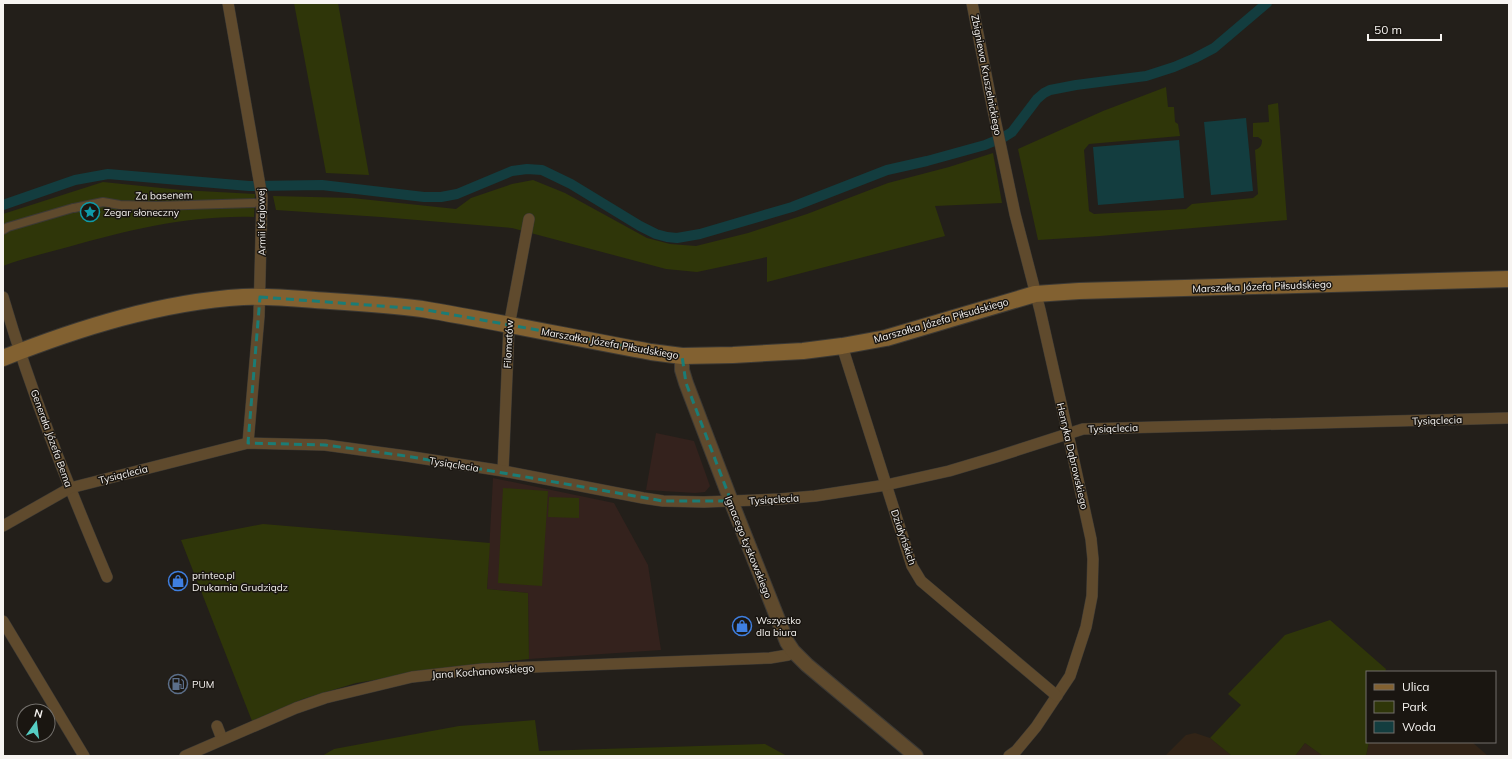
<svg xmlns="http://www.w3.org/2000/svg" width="1512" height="759" viewBox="0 0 1512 759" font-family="Mulish,sans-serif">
<rect width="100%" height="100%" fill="#231f1a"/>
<g fill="#322417">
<path d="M1195,733l15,5 22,18h-67l21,-21z"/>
<path d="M1369,742h103l16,14h-122z"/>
<path d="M1305,743l18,13h-28z"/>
</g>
<g fill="#34221d">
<path d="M656,433l38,8 16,45 -5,6 -10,1 -49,-3z"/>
<path d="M493,478l121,25 34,62 13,85 -132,9 -1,-66 -41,-4z"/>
</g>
<g fill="#2f3609">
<path d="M294,3h44l31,172 -43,-2z"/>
<path d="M1166,87l2,20h6l1,15 3,2 2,12 -91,8 -5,6 5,61 5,3 92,-5 6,-5 61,-6 5,-4 -3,-44c5,-2 7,-4 7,-10l-4,-3h-5v-14l16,-1 -1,-17 10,-2 9,117 -187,16 -62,4 -20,-91 85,-38z"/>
<path d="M993,153l9,50 -67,3 10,30 -178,46v-25l-70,15 -31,-3 -154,-41 -131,-11 -105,-7 -3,-14 79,2 104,11 15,-11 41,-14 21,-4 32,13 82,45 23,6 26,2 52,-13 59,-19 81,-31 61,-16z"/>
<path d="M103,182l78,8 74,4 -1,23c-64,-2 -125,13 -186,30 -22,6 -44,11 -65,19v-52z"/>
<path d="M503,488l45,3 -6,95 -44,-3z"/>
<path d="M549,497l30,1v20l-31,-1z"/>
<path d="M263,524l227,19 -3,46 41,4 1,66 -67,7 -106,17 -53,16 -51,22 -71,-181z"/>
<path d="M1330,620l56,49 -1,3h-18v70h2l-3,14h-43l-18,-13 -10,13h-63l-22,-18 31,-33 -13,-11 57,-59z"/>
<path d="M535,720l4,31 226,-7 22,12h-465l12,-7 125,-23z"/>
</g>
<g fill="#133d3f">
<path d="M1246,118l7,73 -42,4 -7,-73z"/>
<path d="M1179,140l5,58 -86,7 -5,-58z"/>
</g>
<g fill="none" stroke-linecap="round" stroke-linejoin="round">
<path stroke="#133d3f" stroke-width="10" d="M3,205l72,-25 33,-6 141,12 73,-1 102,12h17l16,-3 55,-23 15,-2 15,1 29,14 69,42 16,8 11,3 10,1 23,-4 92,-27 95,-37 40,-9 58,-16 19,-8 8,-5 25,-33 7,-6 6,-3 26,-5 70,-9 28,-9 21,-9 19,-10 53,-45"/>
<defs>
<g id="pedestrian">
<path d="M74,208l29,-6 17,3 36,1 98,-3"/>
<path d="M3,230l5,-3 65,-19"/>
</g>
<g id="minor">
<path d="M228,3l34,194 -3,119 -11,127"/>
<path d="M972,3l20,102 23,109 25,96 28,124 23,105 2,20 -1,37 -6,31 -16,49 -34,51 -20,24 -7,5"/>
<path d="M3,297c28,96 65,188 104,280"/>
<path d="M842,346l70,220 9,15 136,115"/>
<path d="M503,471l6,-145 20,-107"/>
<path d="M3,526l67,-38 178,-45 77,2 81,11 97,15 140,27 20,3 41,1 76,-3 35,-3 71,-11 63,-14 47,-14 87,-28 426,-11"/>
<path d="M3,621l81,135"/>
<path d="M217,726l5,13"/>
<path d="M185,756l111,-48 29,-10 87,-21 71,-8 287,-11 18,-3 5,-4"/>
</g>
<path id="tertiary" d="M682,356v14l4,13 45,118 56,141 6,9 14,14 109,91"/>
<path id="secondary" d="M3,358c76,-30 158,-56 240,-61 29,-1 58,2 87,4 31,2 62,4 92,8 77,13 153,29 229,43l31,4 51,-1 70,-4 39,-5 44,-8 149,-44 44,-3 430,-12"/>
</defs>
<use href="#pedestrian" stroke="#3c3934" stroke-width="10"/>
<use href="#minor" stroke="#3c3934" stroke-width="12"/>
<use href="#tertiary" stroke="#3c3934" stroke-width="16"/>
<use href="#secondary" stroke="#3c3934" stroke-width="18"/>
<use href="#pedestrian" stroke="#5f4a2d" stroke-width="8"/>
<use href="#minor" stroke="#5f4a2d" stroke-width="11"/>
<use href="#tertiary" stroke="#5f4a2d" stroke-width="14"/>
<use href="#secondary" stroke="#826131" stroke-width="16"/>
</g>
<path fill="none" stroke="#1b7c75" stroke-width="3" stroke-dasharray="8 5" stroke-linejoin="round" d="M260,297l161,12 261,47 4,27 45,118h-68l-257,-45 -81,-11 -77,-2z"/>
<defs>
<symbol id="sight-ring" viewBox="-11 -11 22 22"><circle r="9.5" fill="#1a1611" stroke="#0f9aa8" stroke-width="1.5"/><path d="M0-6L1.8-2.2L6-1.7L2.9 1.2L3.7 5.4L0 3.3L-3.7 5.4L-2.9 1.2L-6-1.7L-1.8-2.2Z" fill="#0f9aa8"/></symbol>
<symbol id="shop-ring" viewBox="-11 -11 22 22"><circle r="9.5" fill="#1a1611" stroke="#3f7fe0" stroke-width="1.5"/><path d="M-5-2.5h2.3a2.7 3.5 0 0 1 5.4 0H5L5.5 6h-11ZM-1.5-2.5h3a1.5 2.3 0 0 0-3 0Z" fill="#3f7fe0"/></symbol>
<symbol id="fuel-ring" viewBox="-11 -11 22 22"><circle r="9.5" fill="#1a1611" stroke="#5c6f8a" stroke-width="1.5"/><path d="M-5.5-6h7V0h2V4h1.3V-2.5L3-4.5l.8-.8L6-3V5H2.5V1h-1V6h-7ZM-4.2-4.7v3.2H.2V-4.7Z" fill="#5c6f8a"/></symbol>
</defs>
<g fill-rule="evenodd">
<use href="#sight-ring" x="79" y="201" width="22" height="22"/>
<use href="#shop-ring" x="167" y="570" width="22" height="22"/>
<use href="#shop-ring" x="731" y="615" width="22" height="22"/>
<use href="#fuel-ring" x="167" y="673" width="22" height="22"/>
</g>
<g text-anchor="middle" stroke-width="3" stroke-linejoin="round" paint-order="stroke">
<g font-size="10" fill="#f7f4f1" stroke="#1a1611">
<text transform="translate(987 75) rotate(79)" y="4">Zbigniewa Kruszelnickiego</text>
<text transform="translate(164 195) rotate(-1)" y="4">Za basenem</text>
<text transform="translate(261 222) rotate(-91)" y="4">Armii Krajowej</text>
<text transform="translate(1262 286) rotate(-2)" y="4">Marszałka Józefa Piłsudskiego</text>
<text transform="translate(941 320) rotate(-16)" y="4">Marszałka Józefa Piłsudskiego</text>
<text transform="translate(610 343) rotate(10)" y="4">Marszałka Józefa Piłsudskiego</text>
<text transform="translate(508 344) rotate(-87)" y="4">Filomatów</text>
<text transform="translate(1437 420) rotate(-2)" y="4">Tysiąclecia</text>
<text transform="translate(1113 428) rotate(-2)" y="4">Tysiąclecia</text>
<text transform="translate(52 438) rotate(70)" y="4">Generała Józefa Bema</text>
<text transform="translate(1073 456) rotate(77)" y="4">Henryka Dąbrowskiego</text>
<text transform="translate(454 464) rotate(9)" y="4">Tysiąclecia</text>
<text transform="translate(123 474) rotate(-14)" y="4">Tysiąclecia</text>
<text transform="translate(774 499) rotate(-4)" y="4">Tysiąclecia</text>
<text transform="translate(904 537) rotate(71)" y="4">Działyńskich</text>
<text transform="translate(749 547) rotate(68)" y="4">Ignacego Łyskowskiego</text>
<text transform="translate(483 671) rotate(-4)" y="4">Jana Kochanowskiego</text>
</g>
<g font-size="10" fill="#f7f4f1" stroke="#1a1611" text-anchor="start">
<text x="104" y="216">Zegar słoneczny</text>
<text x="192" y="579">printeo.pl<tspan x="192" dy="12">Drukarnia Grudziądz</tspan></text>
<text x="756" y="624">Wszystko<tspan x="756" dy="12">dla biura</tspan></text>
<text x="192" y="688">PUM</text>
</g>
</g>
<rect width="1512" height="759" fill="none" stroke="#f7f4f1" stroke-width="8"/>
<rect x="1366" y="671" width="130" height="72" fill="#1a1611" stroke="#726f6b"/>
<rect x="1374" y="684" width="20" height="6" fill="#826131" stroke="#726f6b"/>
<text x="1402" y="691" font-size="12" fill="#f7f4f1">Ulica</text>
<rect x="1374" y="701" width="20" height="12" fill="#2f3609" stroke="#726f6b"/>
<text x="1402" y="711" font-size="12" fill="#f7f4f1">Park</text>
<rect x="1374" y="721" width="20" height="12" fill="#133d3f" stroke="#726f6b"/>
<text x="1402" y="731" font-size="12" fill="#f7f4f1">Woda</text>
<g transform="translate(36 723) rotate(14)"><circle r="19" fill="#1a1611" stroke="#726f6b"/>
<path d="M0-3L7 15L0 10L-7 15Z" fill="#56cec4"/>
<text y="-6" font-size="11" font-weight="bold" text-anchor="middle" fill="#f7f4f1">N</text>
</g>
<path d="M1368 34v6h73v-6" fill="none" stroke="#f7f4f1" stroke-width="2"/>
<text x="1374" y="34" font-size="12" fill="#f7f4f1" stroke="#1a1611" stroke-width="3" paint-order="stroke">50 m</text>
</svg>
